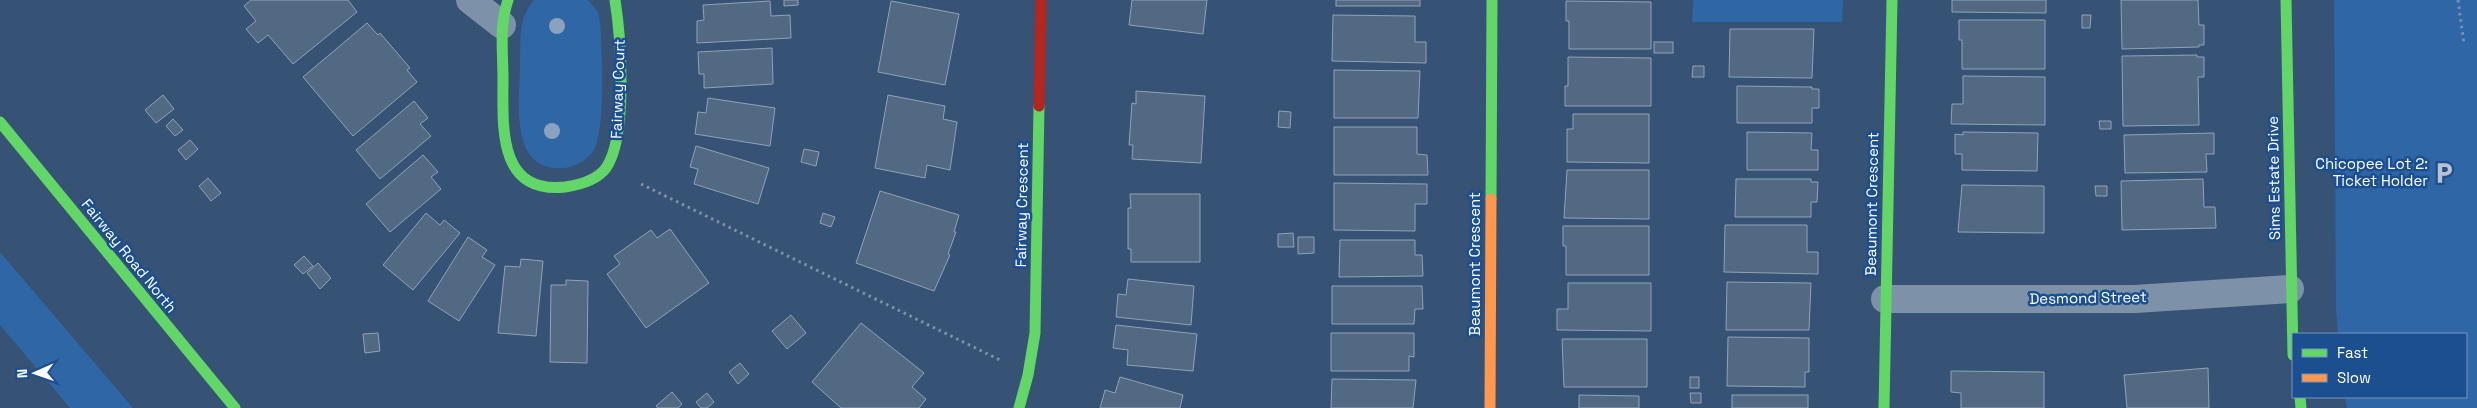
<svg xmlns="http://www.w3.org/2000/svg" width="2477" height="408" viewBox="0 0 2477 408" font-family="'Space Grotesk',sans-serif">
<rect width="100%" height="100%" fill="#365274"/>
<g fill="#2f66a5">
<path d="M534,0h54l10,12 2,10c2,25 6,108 -6,128 -7,10 -19,18 -32,18 -54,3 -42,-69 -42,-103 1,-24 -3,-46 14,-65z"/>
<path d="M1693,0h150l-1,22h-150z"/>
<path d="M2334,0h143v408h-130l-2,-11h121v-63h-128l-2,-24z"/>
<path d="M0,252l133,156h-63l-70,-83z"/>
</g>
<g fill="#526984" stroke="#92a2b6">
<path d="M251,0h97l9,12 -64,52 -25,-29 -10,8 -12,-14 10,-8 -12,-15z"/>
<path d="M784,0h14v5l-14,1z"/>
<path d="M1132,0h75l-4,34 -74,-9z"/>
<rect x="1336" y="0" width="84" height="6"/>
<path d="M1952,0h94v13l-94,-1z"/>
<path d="M2121,0h77l1,25h5v20h-5v2l-77,2z"/>
<path d="M770,1l1,15 19,-1 1,23 -94,5v-22l7,-1 -1,-15z"/>
<path d="M891,1l68,13 -14,71 -67,-13z"/>
<path d="M1566,1l85,1v47h-82v-28h-3z"/>
<path d="M1333,15l82,1v26h11v21l-94,-2z"/>
<path d="M2082,15h9l-1,13h-8z"/>
<path d="M1959,20h86v49h-83v-29h-3z"/>
<path d="M367,23l11,12 2,-2 30,35 -3,2 10,12 -64,54 -50,-59z"/>
<path d="M1730,29h84l-2,49 -83,-1z"/>
<rect x="1654" y="42" width="19" height="11"/>
<path d="M772,48l1,36 -69,4v-14h-5l-1,-22z"/>
<path d="M2197,55v2h7v20h-6l1,48 -76,1 -1,-70z"/>
<path d="M1568,57l83,1v48h-86v-20h3z"/>
<path d="M1693,66h11v11h-12z"/>
<path d="M1334,70l86,1 -2,47h-84z"/>
<path d="M1963,76l82,1v48l-94,-1 1,-20h11z"/>
<path d="M1737,86l75,1v2h7v19h-7v15h-75z"/>
<path d="M1136,91l69,5 -4,67 -69,-4 1,-14h-4l3,-42 4,1z"/>
<path d="M163,95l11,14 -18,14 -11,-13z"/>
<path d="M888,95l57,11 -2,13 14,3 -7,48 -23,-5 -2,13 -50,-10z"/>
<path d="M708,98l67,10 -5,38 -75,-12 3,-22 8,1z"/>
<path d="M414,101l14,17 -8,6 11,12 -51,43 -24,-29z"/>
<path d="M1279,111l12,1 -1,16 -12,-1z"/>
<path d="M1573,114h76v49l-82,-1v-33h6z"/>
<path d="M173,119l10,11 -8,6 -9,-10z"/>
<path d="M2099,121h12v8h-11z"/>
<path d="M1334,127h83v27l10,1 1,20h-94z"/>
<path d="M1747,132l65,1 -1,17h7v20h-71z"/>
<path d="M1963,132l75,1 -1,38 -75,-1v-16h-7v-20l8,1z"/>
<path d="M2214,133v21h-8l1,18 -82,1 -1,-38z"/>
<path d="M190,140l8,9 -12,11 -8,-10z"/>
<path d="M696,146l73,22 -11,36 -64,-20 4,-15 -8,-2z"/>
<path d="M804,149l15,3 -3,14 -15,-4z"/>
<path d="M423,155l15,17 -7,5 10,12 -51,43 -24,-28z"/>
<path d="M1567,170h82v49l-85,-1z"/>
<path d="M208,178l13,15 -10,8 -12,-15z"/>
<path d="M1736,179h75v3h7l-1,20h-6v15h-76z"/>
<path d="M2203,179l1,28h11l1,21 -94,2 -1,-49z"/>
<path d="M1334,183l93,1v20h-12v27l-81,-1z"/>
<path d="M1962,185l82,1v47l-86,-1z"/>
<path d="M2095,186h12v10h-11z"/>
<path d="M880,191l79,24 -5,17h2l-8,22 2,1 -16,36 -78,-28z"/>
<path d="M1130,194h70v68h-69v-13h-3v-41h3z"/>
<path d="M426,213l14,12 4,-5 16,13 -47,57 -30,-25z"/>
<path d="M823,213l12,4 -4,10 -11,-4z"/>
<path d="M1725,225h82v27h11v22l-94,-2z"/>
<path d="M1563,226h86v49h-83v-29h-3z"/>
<path d="M670,229l39,54 -63,45 -39,-54 13,-10 -6,-8 37,-26 6,8z"/>
<path d="M1293,233l1,14h-16v-13z"/>
<path d="M468,237l19,13 -5,7 13,8 -36,56 -31,-20z"/>
<path d="M1298,237h16v16l-16,1z"/>
<path d="M1340,240h75v15h7l1,21 -84,1z"/>
<path d="M304,256l9,10 -10,8 -9,-9z"/>
<path d="M521,259l22,2 -7,75 -38,-3 7,-67 15,1z"/>
<path d="M318,263l13,15 -11,11 -13,-16z"/>
<path d="M1128,279l66,7 -3,39 -75,-8 2,-23 8,1z"/>
<path d="M566,280l22,1 -1,82 -37,-1 1,-77h15z"/>
<path d="M1727,282l84,1 -2,47h-83z"/>
<path d="M1568,283h83v48l-94,-1v-21h11z"/>
<path d="M1332,286h90l1,23h-8l-1,15h-82z"/>
<path d="M791,315l15,18 -19,16 -15,-18z"/>
<path d="M861,323l63,50 -12,14 14,12 -7,9h-78l-29,-26z"/>
<path d="M1116,325l81,9 -4,37 -66,-6 1,-15 -15,-2z"/>
<path d="M378,333l2,18 -15,2 -2,-19z"/>
<path d="M1331,333h83v24l-5,-1v15h-78z"/>
<path d="M1728,337l81,1v34h-4v15l-78,-1z"/>
<path d="M1562,339h85v48h-83z"/>
<path d="M740,363l9,11 -11,10 -9,-12z"/>
<path d="M2208,368l1,40h-82l-3,-33z"/>
<path d="M1951,371l93,1v36h-83v-15l-10,-1z"/>
<path d="M1120,377l63,18 -3,13h-80l5,-18 10,3z"/>
<rect x="1690" y="377" width="9" height="11"/>
<path d="M1332,379l84,1 -3,28h-82z"/>
<path d="M672,392l10,12 -4,4h-20l-2,-2z"/>
<path d="M707,393l7,9 -7,6h-6l-5,-6z"/>
<path d="M1690,393h11v10h-10z"/>
<path d="M1579,395l60,1v12h-60z"/>
<rect x="1732" y="395" width="76" height="13"/>
</g>
<g fill="none" stroke-linecap="round" stroke-linejoin="round">
<g stroke="#7d92a8" stroke-width="3" stroke-dasharray="2.5 4" stroke-linecap="butt">
<path d="M2458,0l6,44"/>
<path d="M641,184l359,176"/>
</g>
<g stroke="#7d92a8" stroke-width="28">
<path d="M470,0l32,25"/>
<path d="M1885,299h250l155,-10"/>
</g>
<g stroke="#63d668" stroke-width="11">
<path d="M508,0c-9,26 -5,52 -5,79 0,47 -6,115 62,108 14,-2 32,-7 41,-19 22,-32 15,-130 9,-168"/>
<path d="M2286,0l7,355"/>
<path d="M0,122l235,286"/>
<path d="M1491,199l1,-199"/>
<path d="M2300,397l1,11"/>
<path d="M1019,408l9,-33 7,-42 4,-227"/>
<path d="M1884,408l8,-408"/>
</g>
<path stroke="#ff974d" stroke-width="11" d="M1490,408l1,-209"/>
<path stroke="#b3261e" stroke-width="11" d="M1039,106l2,-106"/>
</g>
<g fill="#8aa2be">
<circle cx="557" cy="26" r="8"/>
<circle cx="552" cy="131" r="8"/>
</g>
<defs>
<symbol id="parking-bare" viewBox="-9 -9 18 18"><path d="M-3.5-5.5H1a3.5 3.5 0 0 1 0 7H-1V5.5H-3.5ZM-1-3.4V-.6H.8a1.4 1.4 0 0 0 0-2.8Z" fill="#b9c2ce" stroke="#1b4f8f" stroke-width="2.5" paint-order="stroke"/></symbol>
</defs>
<g fill-rule="evenodd">
<use href="#parking-bare" x="2428" y="157" width="32" height="32"/>
</g>
<g text-anchor="middle" stroke-width="5" stroke-linejoin="round" paint-order="stroke">
<g font-size="15" fill="#fff" stroke="#1b4f8f">
<text transform="translate(618 89) rotate(-88)" y="5">Fairway Court</text>
<text transform="translate(2274 178) rotate(-91)" y="5">Sims Estate Drive</text>
<text transform="translate(1872 204) rotate(-89)" y="5">Beaumont Crescent</text>
<text transform="translate(1022 205) rotate(-89)" y="5">Fairway Crescent</text>
<text transform="translate(129 256) rotate(51)" y="5">Fairway Road North</text>
<text transform="translate(1475 264) rotate(-90)" y="5">Beaumont Crescent</text>
<text transform="translate(2088 298) rotate(-1)" y="5">Desmond Street</text>
</g>
<g font-size="15" fill="#fff" stroke="#1b4f8f" text-anchor="end">
<text x="2428" y="169">Chicopee Lot 2:<tspan x="2428" dy="17">Ticket Holder</tspan></text>
</g>
</g>
<rect x="2292" y="333" width="175" height="65" fill="#1b4f8f" stroke="#7695bc"/>
<rect x="2302" y="349" width="25" height="8" fill="#63d668" stroke="#7695bc"/>
<text x="2337" y="358" font-size="15" fill="#ffffff">Fast</text>
<rect x="2302" y="374" width="25" height="8" fill="#ff974d" stroke="#7695bc"/>
<text x="2337" y="383" font-size="15" fill="#ffffff">Slow</text>
<g transform="translate(35 373) rotate(268)" stroke="#1b4f8f" stroke-width="4" paint-order="stroke">
<path d="M0-4L9 19L0 12L-9 19Z" fill="#ffffff"/>
<text y="-8" font-size="14" font-weight="bold" text-anchor="middle" fill="#ffffff">N</text>
</g>
</svg>
